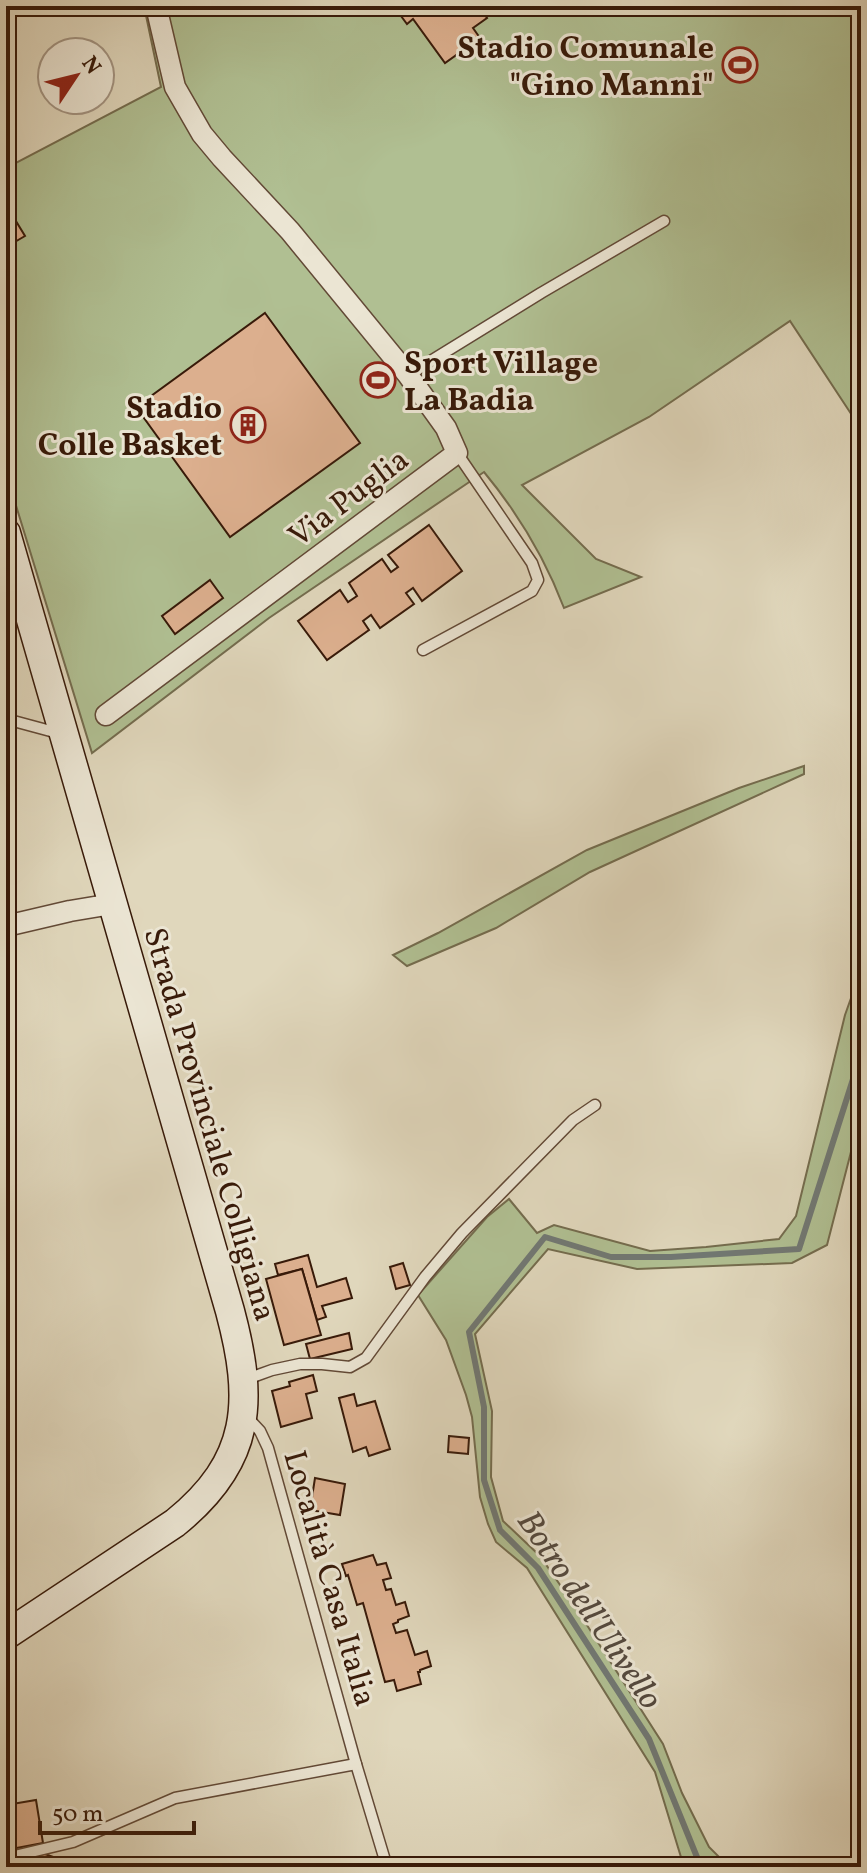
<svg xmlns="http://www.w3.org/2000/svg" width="867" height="1873" viewBox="0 0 867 1873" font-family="Vollkorn,serif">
<rect width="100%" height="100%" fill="#e0d7bc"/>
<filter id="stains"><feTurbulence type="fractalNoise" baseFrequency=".0025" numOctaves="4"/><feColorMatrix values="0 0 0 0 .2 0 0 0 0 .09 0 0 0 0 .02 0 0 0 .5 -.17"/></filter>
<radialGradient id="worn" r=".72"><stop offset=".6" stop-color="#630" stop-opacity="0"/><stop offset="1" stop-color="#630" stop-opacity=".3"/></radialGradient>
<g fill="#b0bf92" stroke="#746c4e" stroke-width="2">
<path d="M144,6h717v423l-71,-108 -141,96 -127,68 74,74 45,18 -77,31c-19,-50 -47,-96 -80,-136l-215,146 -177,135 -86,-280v-305l155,-81z"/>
<path d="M804,766v8l-214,98 -94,56 -89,38 -14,-11 45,-22 149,-83 152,-62z"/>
<path d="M861,970v143l-34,132 -35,18 -155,6 -89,-20 -73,85 17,77 -1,66 12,44 37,35 36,52 87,136 19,49 27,54 20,20h-45l-29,-95 -128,-204 -31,-26 -8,-18 -8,-27 -8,-80 -6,-22 -20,-55 -28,-45 69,-78 22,-18 28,34 17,-8 96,26 56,-4 73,-8 17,-23 49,-201z"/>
</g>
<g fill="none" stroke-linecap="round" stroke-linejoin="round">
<path stroke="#717873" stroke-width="6" d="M701,1867l-52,-128 -111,-171 -38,-38 -16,-50v-73l-15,-75 76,-95 66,20h60l128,-8 62,-195"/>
</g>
<g fill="#dcaf8e" stroke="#381a09" stroke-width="2">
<path d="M414,6h44l3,3 5,-3h12l9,12 -14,10 7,10 -35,25 -32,-44 -6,5 -6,-8z"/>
<path d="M8,208l17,28 -19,11v-38z"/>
<path d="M265,313l95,130 -130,94 -94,-130z"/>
<path d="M429,525l33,46 -40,30 -9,-13 -7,5 8,11 -34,24 -9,-13 -8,6 6,9 -42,30 -29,-39 42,-31 8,12 9,-6 -8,-13 33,-24 9,13 7,-5 -10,-12z"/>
<path d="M210,580l13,18 -48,36 -13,-18z"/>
<path d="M308,1255l9,32 29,-9 6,20 -30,8 4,11 -9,3 -15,-51 -24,6 -3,-11z"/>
<path d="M403,1263l7,22 -14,4 -6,-22z"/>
<path d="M302,1269l19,66 -37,10 -18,-66z"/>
<path d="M349,1333l3,16 -42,10 -4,-15z"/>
<path d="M313,1375l4,16 -11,3 6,24 -31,9 -9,-36 18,-5 -1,-4z"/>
<path d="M354,1394l3,12 18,-5 15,48 -21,7 -3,-9 -13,5 -14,-54z"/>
<path d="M449,1436l20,2 -1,16 -20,-2z"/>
<path d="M315,1478l30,6 -5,31 -30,-5z"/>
<path d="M373,1555l4,10 9,-2 5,15 -8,2 3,10 5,-1 5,16 9,-3 4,14 -11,4v2l-5,2 3,9 11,-3 8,25 12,-4 4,15 -11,4v2h-2l3,12 -24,7 -3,-11 -9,2 -22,-79 -6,2 -9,-30 -2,1 -4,-12z"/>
<path d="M36,1800l7,43 -37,7v-45z"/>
<path d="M42,1853l23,8 -2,6h-26z"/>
</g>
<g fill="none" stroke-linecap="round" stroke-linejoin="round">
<defs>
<g id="lane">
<path d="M408,375l133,-82 123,-72"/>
<path d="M423,650l109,-59 6,-11 -6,-17 -75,-110"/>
<path d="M6,719l52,14"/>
<path d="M247,1379l25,-9 28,-6h22l28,3 16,-9 59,-81 37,-44 111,-113 22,-15"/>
<path d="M245,1415l15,16 8,17 88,316 31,103"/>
<path d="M6,1858l67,-16 102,-44 181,-34"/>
</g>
<g id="street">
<path d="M106,715l351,-262 -11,-25 -38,-53 -118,-144 -68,-73 -20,-24 -27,-47 -19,-81"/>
<path d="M6,926l64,-15 42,-7"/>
</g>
<path id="secondary" d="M6,533l224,778c24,90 22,150 -55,212l-169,112"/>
</defs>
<use href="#lane" stroke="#624936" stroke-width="13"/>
<use href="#street" stroke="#624936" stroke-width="23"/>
<use href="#secondary" stroke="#381a09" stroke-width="31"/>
<use href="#lane" stroke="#ebe5d3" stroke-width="10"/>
<use href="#street" stroke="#ebe5d3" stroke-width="20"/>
<use href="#secondary" stroke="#ebe5d3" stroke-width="28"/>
</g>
<defs>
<symbol id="stadium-ring" viewBox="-11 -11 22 22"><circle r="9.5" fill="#ebe5d3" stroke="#8f2418" stroke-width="1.5"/><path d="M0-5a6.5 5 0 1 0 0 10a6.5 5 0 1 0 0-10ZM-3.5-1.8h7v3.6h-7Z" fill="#8f2418"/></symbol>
<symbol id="building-ring" viewBox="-11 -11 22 22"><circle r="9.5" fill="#ebe5d3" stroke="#8f2418" stroke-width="1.5"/><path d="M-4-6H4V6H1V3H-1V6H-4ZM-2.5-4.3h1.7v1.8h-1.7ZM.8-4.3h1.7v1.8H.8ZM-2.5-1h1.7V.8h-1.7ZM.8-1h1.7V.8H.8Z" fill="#8f2418"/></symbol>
</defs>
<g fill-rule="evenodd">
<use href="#stadium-ring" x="720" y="45" width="40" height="40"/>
<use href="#stadium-ring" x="358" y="360" width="40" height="40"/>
<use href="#building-ring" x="228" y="405" width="40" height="40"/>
</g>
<g text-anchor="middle" stroke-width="6" stroke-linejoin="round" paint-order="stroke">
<g font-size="32" font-weight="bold" fill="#381a09" stroke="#ebe5d3" text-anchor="end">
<text x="714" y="58">Stadio Comunale<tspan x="714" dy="37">"Gino Manni"</tspan></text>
<text x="404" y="373" text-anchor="start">Sport Village<tspan x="404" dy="37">La Badia</tspan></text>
<text x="222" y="418">Stadio<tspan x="222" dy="37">Colle Basket</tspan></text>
</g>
<g font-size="32" fill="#381a09" stroke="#ebe5d3">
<text transform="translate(348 497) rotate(-37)" y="11">Via Puglia</text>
<text transform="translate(211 1124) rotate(74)" y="11">Strada Provinciale Colligiana</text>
<text transform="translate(331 1578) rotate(74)" y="11">Località Casa Italia</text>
</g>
<g font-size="34" font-style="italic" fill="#54493e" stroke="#ebe5d3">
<text transform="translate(591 1609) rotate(56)" y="12">Botro dell'Ulivello</text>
</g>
</g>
<rect width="867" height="1873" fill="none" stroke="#e0d7bc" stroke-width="32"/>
<rect x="8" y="8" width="851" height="1857" fill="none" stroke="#381a09" stroke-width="4"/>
<rect x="16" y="16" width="835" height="1841" fill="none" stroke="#381a09" stroke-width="2"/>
<g transform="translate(76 76) rotate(55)"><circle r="38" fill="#ebe5d3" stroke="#a39482" stroke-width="2"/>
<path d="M0-6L14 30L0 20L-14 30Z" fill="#8f2418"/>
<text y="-12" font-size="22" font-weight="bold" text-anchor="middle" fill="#381a09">N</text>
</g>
<path d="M40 1821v12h154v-12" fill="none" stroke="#381a09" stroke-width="4"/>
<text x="52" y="1821" font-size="24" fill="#381a09" stroke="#ebe5d3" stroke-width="6" paint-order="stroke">50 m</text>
<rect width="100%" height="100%" filter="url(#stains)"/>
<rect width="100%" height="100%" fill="url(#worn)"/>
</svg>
